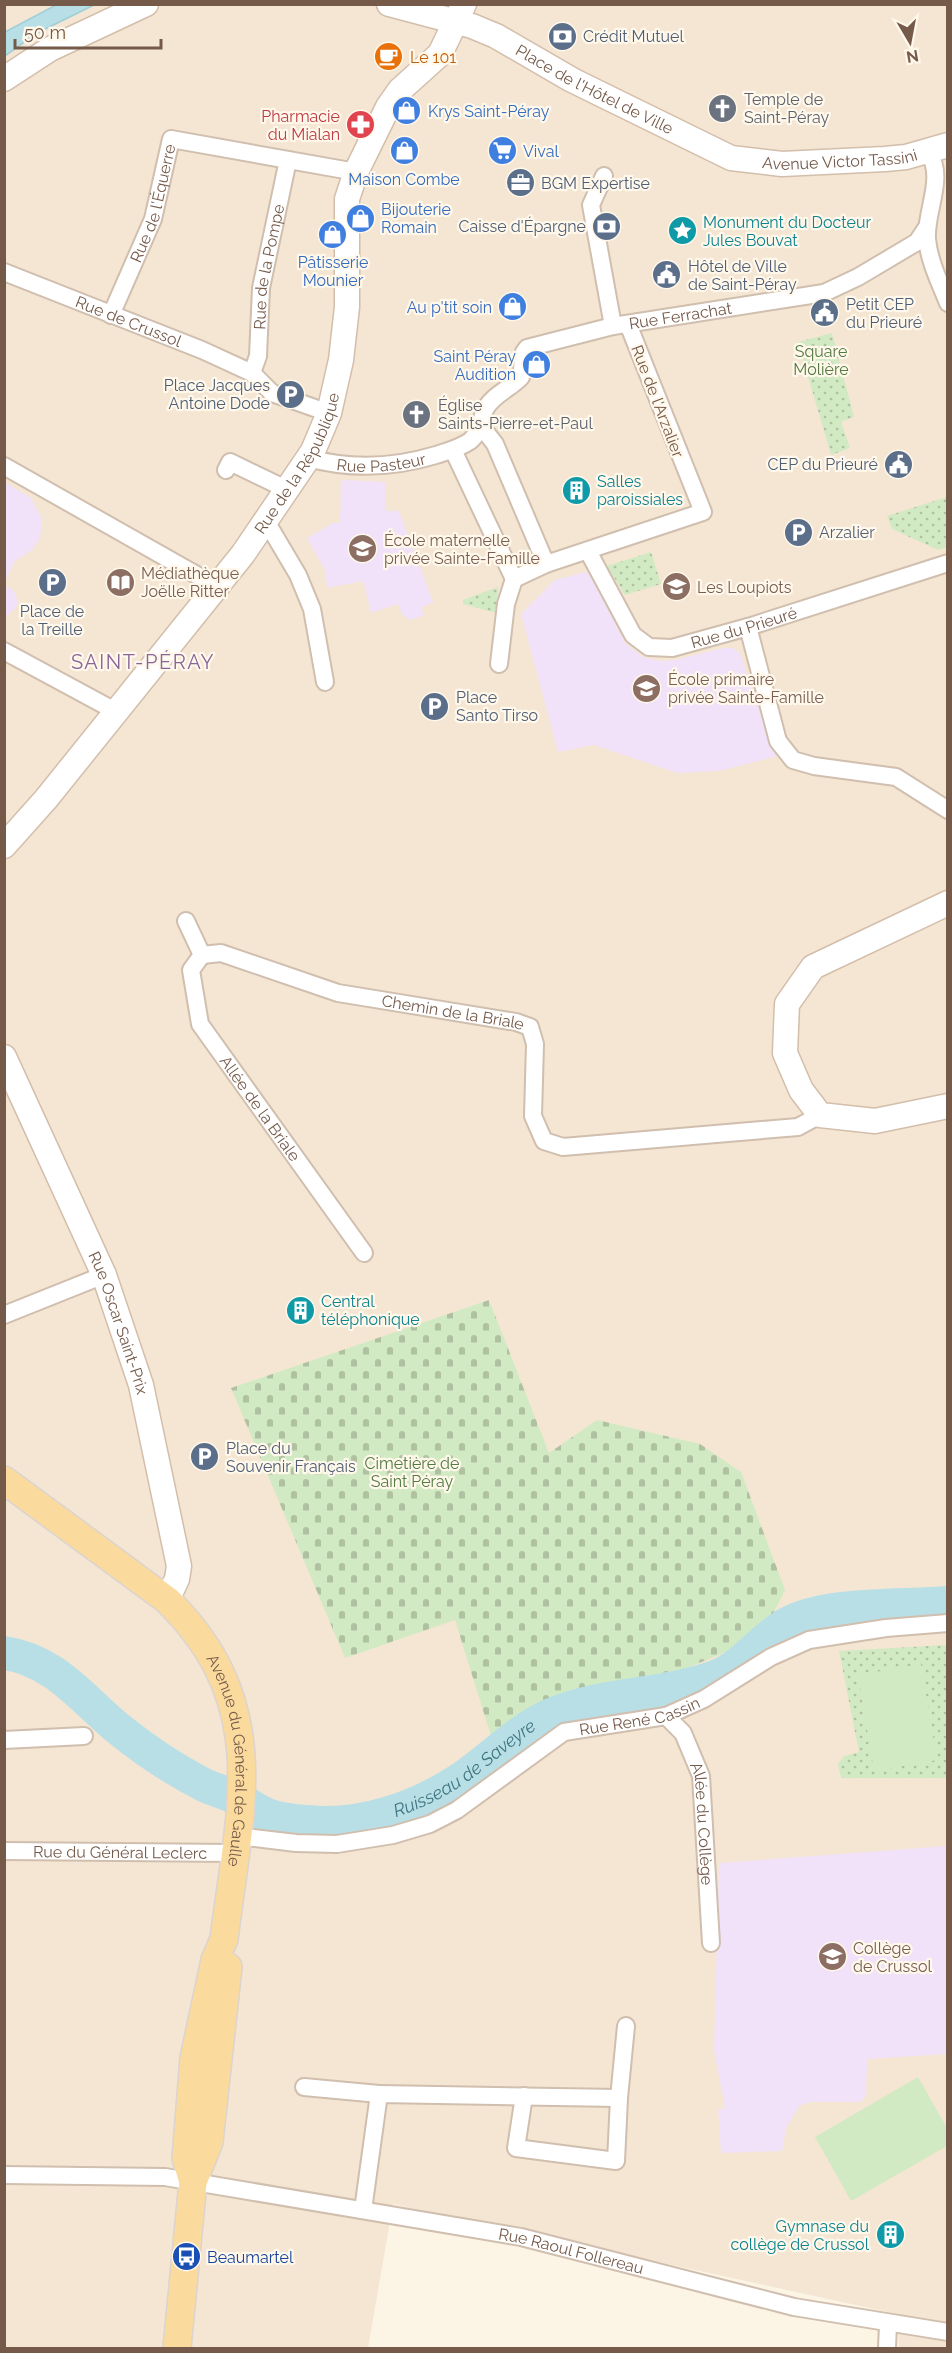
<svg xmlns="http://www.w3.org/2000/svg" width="952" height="2353" viewBox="0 0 952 2353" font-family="Raleway,sans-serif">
<defs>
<pattern id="green-dots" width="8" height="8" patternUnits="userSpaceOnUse" patternTransform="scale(1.5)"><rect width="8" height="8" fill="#d2eac3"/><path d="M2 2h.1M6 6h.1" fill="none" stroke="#afc1a0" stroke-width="1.8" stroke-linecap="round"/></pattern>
<pattern id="cemetery-stones" width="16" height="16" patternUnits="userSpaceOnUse" patternTransform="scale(1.5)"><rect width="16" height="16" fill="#d2eac3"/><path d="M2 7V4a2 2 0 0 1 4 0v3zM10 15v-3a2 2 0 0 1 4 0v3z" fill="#afc1a0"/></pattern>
</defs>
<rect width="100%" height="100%" fill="#fcf4e5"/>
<path fill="#f4e6d3" d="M5,5h942v2343h-48l-2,-34 -504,-110 -25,144h-363z"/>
<g fill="#f1e2f9">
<path d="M341,480l44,2v29h14l34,91 -11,5 1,9 -14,4 -7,-6 -4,-10 -27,9 -8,-32 -36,7 -2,-18 -18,-32 26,-15h7z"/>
<path d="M5,482l26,16 11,21 -2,19 -8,12 -17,11 -10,20 1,5 8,5 4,10 -2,7 -11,9z"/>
<path d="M585,572l4,2 37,70 17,13 18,4 14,-1 48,-12h10l7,5 29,87 9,16 -59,15 -42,2 -83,-28 -36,7 -37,-138 34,-34z"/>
<path d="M947,1846v208l-80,5 -1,37 -6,6h-49l-12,4 -13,22 -4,23 -61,2 -3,-44 7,-1 -11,-57 5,-188z"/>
</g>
<g fill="url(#green-dots)">
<path d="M832,333l22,84 -13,5 9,26 -19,7 -33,-113z"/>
<path d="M947,497v50l-9,3 -46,-21 -5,-13z"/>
<path d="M651,552l10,32 -36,11 -18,-29z"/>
<path d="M498,587l-2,26 -33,-9v-4z"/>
<path d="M947,1645v133h-106l-3,-14 6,-8 15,-4 -20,-101z"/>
</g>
<path fill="url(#cemetery-stones)" d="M489,1300l60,153 48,-33 103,24 41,28 44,118 -17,34 -28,22 -72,30 -101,20 -76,40 -36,-116 -110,38 -114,-270z"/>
<g fill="#d2eac3">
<path d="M921,1664l16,96 -63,11 -16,-96z"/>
<path d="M918,2077l29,51v18l-96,55 -36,-64z"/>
</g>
<path fill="#b9dfe6" stroke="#a0ced8" stroke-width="1.5" d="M56,5h38l-57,28 -32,23v-24z"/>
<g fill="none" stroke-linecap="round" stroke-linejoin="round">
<path stroke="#b9dfe6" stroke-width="34" id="s1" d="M4,1653c51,7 79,47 116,77 26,21 55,40 84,55 11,5 23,8 34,14 11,5 21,14 32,17 11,4 25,5 37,6 53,6 110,-14 154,-43 30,-20 56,-49 90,-64 52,-22 111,-19 164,-38 29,-11 46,-38 72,-53 39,-22 115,-17 161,-21"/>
<defs>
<g id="street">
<path d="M928,152c18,25 -3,59 -1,87 2,22 13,44 21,64"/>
<path d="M604,176l-13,29 22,121"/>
<path id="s2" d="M4,272l198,78 50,23 20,20 57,20"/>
<path id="s3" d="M111,315l42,-96 18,-80 185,33"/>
<path id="s4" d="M252,373l6,-17 3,-68 27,-128"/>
<path d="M481,426l14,18 51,120"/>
<path d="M453,450l61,129"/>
<path id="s5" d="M308,458c44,12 85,10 128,-3 12,-4 24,-7 34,-14 12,-10 10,-22 16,-33 7,-13 25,-20 35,-31l3,-25 3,-4 86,-22 211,-33 34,-16 59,-35 10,-15"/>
<path d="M4,466l212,120"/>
<path d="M226,470l4,-8 58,28"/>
<path d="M266,521l32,54 14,34 13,73"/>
<path id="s6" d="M588,551l45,84 16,12 23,1 76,-21 200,-64"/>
<path d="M514,579l32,-15 157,-52 -75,-188"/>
<path d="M748,627l30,114 15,19 21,6 82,11 52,33"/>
<path d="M4,651l113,61"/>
<path d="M499,664l7,-60 8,-25"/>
<path id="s7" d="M186,921l16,34 19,-2 117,40 178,29 14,5 5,17 -2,72 11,25 19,6 235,-20 22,-12"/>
<path id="s8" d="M202,955l-11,15 9,54 164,229"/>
<path d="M4,1315l100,-40"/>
<path id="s9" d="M666,1716l17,17 18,43 10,167"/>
<path d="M4,1740l80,-4"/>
<path id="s10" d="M237,1836l59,7 41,1 56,-9 37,-11 27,-14 107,-78 102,-16 38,-17 67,-42 38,-17 77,-12 62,-5"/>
<path id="s11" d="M4,1851l231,2"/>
<path d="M304,2087l75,7"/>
<path d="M524,2096l-8,52 100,13 3,-63"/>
<path id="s12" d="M4,2175l161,2 356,60 273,70 154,25"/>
<path d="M363,2210l16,-116 240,4 7,-72"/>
<path d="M887,2348l1,-24"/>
</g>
<g id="secondary">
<path id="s13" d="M389,4l83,22 24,10 76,44 159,78 51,6 103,-5 21,-2 42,-12"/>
<path d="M4,79l46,-30 96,-45"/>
<path id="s14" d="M4,846l42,-47 197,-245 70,-103 16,-38 12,-53 6,-53v-108l9,-27 32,-65 12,-17 40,-36 24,-50"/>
<path d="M948,903l-135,64 -26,37 -2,49 16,37 19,25 55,6 73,-15"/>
<path id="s15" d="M4,1057l100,218 37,110 38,181 -2,13 -10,21"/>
</g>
<g id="primary">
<path id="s16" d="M4,1480l163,120c106,104 73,208 57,339l-9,21 -21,98 -8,100 7,24"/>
<path d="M177,2348l16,-166 16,-40 19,-175"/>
</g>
</defs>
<use href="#street" stroke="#d0beae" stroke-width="20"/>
<use href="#secondary" stroke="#d3beab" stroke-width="27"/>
<use href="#primary" stroke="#dbd4d0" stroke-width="30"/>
<use href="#street" stroke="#fff" stroke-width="16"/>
<use href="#secondary" stroke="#fff" stroke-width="24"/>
<use href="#primary" stroke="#fbda9e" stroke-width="27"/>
</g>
<defs>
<symbol id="bank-disc" viewBox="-11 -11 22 22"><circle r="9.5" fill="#5c6f8a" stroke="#fff8eb"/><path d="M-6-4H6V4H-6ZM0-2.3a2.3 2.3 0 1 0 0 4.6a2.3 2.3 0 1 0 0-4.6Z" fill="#fff"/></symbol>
<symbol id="cafe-disc" viewBox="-11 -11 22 22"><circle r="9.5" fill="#e8710a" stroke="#fff8eb"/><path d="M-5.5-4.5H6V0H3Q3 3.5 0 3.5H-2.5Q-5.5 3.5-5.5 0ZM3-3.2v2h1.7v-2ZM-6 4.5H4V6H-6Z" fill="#fff"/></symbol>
<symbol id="church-disc" viewBox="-11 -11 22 22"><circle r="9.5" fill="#6b7280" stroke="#fff8eb"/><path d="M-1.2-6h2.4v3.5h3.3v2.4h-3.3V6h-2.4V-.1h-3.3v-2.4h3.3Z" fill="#fff"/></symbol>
<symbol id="shop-disc" viewBox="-11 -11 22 22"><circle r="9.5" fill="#3f7fe0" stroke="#fff8eb"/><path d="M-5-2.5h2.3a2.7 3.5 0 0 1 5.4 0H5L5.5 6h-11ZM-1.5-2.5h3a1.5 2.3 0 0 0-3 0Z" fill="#fff"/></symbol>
<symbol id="pharmacy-disc" viewBox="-11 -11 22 22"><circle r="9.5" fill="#e0444e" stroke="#fff8eb"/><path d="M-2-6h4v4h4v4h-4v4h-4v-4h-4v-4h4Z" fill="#fff"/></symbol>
<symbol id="supermarket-disc" viewBox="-11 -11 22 22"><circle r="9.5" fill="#3f7fe0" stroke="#fff8eb"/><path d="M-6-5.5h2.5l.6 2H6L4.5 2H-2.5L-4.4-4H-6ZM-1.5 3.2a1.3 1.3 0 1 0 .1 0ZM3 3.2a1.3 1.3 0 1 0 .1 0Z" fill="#fff"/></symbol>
<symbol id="office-disc" viewBox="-11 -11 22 22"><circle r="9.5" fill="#5c6f8a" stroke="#fff8eb"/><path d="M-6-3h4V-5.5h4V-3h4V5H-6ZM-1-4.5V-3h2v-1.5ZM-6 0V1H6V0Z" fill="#fff"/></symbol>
<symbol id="sight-disc" viewBox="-11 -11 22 22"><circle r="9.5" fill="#0f9aa8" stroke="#fff8eb"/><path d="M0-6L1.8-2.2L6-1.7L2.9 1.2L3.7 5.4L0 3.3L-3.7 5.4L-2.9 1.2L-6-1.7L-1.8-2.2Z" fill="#fff"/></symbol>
<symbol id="civic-disc" viewBox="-11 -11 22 22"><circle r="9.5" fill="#5c6f8a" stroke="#fff8eb"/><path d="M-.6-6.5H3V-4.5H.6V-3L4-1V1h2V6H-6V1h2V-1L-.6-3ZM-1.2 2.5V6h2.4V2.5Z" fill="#fff"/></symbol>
<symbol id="parking-disc" viewBox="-11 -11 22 22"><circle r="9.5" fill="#5c6f8a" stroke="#fff8eb"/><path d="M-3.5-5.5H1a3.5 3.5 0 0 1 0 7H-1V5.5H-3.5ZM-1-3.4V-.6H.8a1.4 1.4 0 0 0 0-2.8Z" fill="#fff"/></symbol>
<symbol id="building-disc" viewBox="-11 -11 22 22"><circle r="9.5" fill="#0f9aa8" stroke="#fff8eb"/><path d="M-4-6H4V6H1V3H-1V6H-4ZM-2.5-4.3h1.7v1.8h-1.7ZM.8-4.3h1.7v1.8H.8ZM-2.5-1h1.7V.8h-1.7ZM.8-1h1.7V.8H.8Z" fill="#fff"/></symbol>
<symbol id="school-disc" viewBox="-11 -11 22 22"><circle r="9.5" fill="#8d6e63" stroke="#fff8eb"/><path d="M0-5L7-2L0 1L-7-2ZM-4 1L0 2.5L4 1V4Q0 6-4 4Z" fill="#fff"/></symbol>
<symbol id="library-disc" viewBox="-11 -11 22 22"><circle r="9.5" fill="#8d6e63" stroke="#fff8eb"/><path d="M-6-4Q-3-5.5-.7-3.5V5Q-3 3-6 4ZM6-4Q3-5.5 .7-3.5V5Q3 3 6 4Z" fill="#fff"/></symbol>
<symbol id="bus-disc" viewBox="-11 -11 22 22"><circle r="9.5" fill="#1a4fb4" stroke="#fff8eb"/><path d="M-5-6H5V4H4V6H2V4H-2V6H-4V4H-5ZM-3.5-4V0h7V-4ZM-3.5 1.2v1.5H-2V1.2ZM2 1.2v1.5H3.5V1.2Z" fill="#fff"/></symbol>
</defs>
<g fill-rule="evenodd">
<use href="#bank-disc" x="546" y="20" width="33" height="33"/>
<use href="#cafe-disc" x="372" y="40" width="33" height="33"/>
<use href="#church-disc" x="706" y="92" width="33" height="33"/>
<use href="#shop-disc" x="390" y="94" width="33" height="33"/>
<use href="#pharmacy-disc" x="344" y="108" width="33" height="33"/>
<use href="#shop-disc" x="388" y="134" width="33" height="33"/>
<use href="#supermarket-disc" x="486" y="134" width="33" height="33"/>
<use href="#office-disc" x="504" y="166" width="33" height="33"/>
<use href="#shop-disc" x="344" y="202" width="33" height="33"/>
<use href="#bank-disc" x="590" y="210" width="33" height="33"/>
<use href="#sight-disc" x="666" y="214" width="33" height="33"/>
<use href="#shop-disc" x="316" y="218" width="33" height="33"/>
<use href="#civic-disc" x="650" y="258" width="33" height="33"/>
<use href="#shop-disc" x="496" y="290" width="33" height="33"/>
<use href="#civic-disc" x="808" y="296" width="33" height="33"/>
<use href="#shop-disc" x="520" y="348" width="33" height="33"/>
<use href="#parking-disc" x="274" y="378" width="33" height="33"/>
<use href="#church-disc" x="400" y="398" width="33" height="33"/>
<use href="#civic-disc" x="882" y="448" width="33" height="33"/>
<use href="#building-disc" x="560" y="474" width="33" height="33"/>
<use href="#parking-disc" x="782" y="516" width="33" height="33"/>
<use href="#school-disc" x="346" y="532" width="33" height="33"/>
<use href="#library-disc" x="104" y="566" width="33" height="33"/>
<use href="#parking-disc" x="36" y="566" width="33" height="33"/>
<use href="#school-disc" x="660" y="570" width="33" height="33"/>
<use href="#school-disc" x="630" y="672" width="33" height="33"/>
<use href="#parking-disc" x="418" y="690" width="33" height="33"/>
<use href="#building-disc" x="284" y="1294" width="33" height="33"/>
<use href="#parking-disc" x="188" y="1440" width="33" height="33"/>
<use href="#school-disc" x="816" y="1940" width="33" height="33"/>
<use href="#building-disc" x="874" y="2218" width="33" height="33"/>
<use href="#bus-disc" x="170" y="2240" width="33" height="33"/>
</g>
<g text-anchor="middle" stroke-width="4.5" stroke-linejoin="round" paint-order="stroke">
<g font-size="16" fill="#4e5e75" stroke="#fff8eb" text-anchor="start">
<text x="583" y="42">Crédit Mutuel</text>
<text x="541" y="189">BGM Expertise</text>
<text x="586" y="232" text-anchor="end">Caisse d'Épargne</text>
<text x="688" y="272">Hôtel de Ville<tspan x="688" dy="18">de Saint-Péray</tspan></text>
<text x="846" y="310">Petit CEP<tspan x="846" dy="18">du Prieuré</tspan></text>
<text x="270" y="391" text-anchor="end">Place Jacques<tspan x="270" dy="18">Antoine Dode</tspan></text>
<text x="878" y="470" text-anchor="end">CEP du Prieuré</text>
<text x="819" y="538">Arzalier</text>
<text x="52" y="617" text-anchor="middle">Place de<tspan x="52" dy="18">la Treille</tspan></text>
<text x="456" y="703">Place<tspan x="456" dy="18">Santo Tirso</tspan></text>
<text x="226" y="1454">Place du<tspan x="226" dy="18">Souvenir Français</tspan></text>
</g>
<g font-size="16" fill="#c56008" stroke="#fff8eb" text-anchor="start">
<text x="410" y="63">Le 101</text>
</g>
<g font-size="16" fill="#755a4a" stroke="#fff8eb">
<text dy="6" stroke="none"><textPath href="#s13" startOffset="224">Place de l'Hôtel de Ville</textPath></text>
<text dy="6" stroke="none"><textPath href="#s13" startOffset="486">Avenue Victor Tassini</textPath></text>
<text dy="6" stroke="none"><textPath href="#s3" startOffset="120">Rue de l'Équerre</textPath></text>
<text dy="6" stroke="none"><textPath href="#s4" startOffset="108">Rue de la Pompe</textPath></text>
<text dy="6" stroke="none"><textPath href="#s5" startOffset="438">Rue Ferrachat</textPath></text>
<text dy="6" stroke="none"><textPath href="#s2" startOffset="134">Rue de Crussol</textPath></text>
<text transform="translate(658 401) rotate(69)" y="6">Rue de l'Arzalier</text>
<text dy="6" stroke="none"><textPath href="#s5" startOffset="74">Rue Pasteur</textPath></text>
<text dy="6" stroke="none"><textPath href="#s14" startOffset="484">Rue de la République</textPath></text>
<text dy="6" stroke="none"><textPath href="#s6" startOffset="213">Rue du Prieuré</textPath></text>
<text dy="6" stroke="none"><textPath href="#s7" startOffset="297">Chemin de la Briale</textPath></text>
<text dy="6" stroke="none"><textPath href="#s8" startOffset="177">Allée de la Briale</textPath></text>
<text dy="6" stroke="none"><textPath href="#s15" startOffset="290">Rue Oscar Saint-Prix</textPath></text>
<text dy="6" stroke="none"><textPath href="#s10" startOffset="436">Rue René Cassin</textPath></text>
<text dy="6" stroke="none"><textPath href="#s16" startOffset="382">Avenue du Général de Gaulle</textPath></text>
<text dy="6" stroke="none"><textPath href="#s9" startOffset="118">Allée du Collège</textPath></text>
<text dy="6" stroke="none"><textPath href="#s11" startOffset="116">Rue du Général Leclerc</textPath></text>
<text dy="6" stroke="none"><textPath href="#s12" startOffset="574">Rue Raoul Follereau</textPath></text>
</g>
<g font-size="16" fill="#5b616d" stroke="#fff8eb" text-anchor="start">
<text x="744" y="105">Temple de<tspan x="744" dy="18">Saint-Péray</tspan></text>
<text x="438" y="411">Église<tspan x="438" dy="18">Saints-Pierre-et-Paul</tspan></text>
</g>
<g font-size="16" fill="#366cbe" stroke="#fff8eb" text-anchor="start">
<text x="428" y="117">Krys Saint-Péray</text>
<text x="523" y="157">Vival</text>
<text x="404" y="185" text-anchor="middle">Maison Combe</text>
<text x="381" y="215">Bijouterie<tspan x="381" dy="18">Romain</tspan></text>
<text x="333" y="268" text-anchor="middle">Pâtisserie<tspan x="333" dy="18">Mounier</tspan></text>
<text x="492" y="313" text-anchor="end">Au p'tit soin</text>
<text x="516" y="362" text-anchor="end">Saint Péray<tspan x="516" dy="18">Audition</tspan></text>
</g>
<g font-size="16" fill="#be3a42" stroke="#fff8eb" text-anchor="end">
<text x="340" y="122">Pharmacie<tspan x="340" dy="18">du Mialan</tspan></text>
</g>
<g font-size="16" fill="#0d838f" stroke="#fff8eb" text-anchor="start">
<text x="703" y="228">Monument du Docteur<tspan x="703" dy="18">Jules Bouvat</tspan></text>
<text x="597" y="487">Salles<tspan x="597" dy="18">paroissiales</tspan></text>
<text x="321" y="1307">Central<tspan x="321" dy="18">téléphonique</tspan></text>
<text x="869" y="2232" text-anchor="end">Gymnase du<tspan x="869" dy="18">collège de Crussol</tspan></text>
</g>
<g font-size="16" fill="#527b42" stroke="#fff8eb">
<text x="821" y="357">Square<tspan x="821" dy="18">Molière</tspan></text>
<text x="412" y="1469">Cimetière de<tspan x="412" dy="18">Saint Péray</tspan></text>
</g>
<g font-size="16" fill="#785e54" stroke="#fff8eb" text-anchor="start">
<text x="384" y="546">École maternelle<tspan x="384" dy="18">privée Sainte-Famille</tspan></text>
<text x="141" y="579">Médiathèque<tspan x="141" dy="18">Joëlle Ritter</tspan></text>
<text x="697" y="593">Les Loupiots</text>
<text x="668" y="685">École primaire<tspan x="668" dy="18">privée Sainte-Famille</tspan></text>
<text x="853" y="1954">Collège<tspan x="853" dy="18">de Crussol</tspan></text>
</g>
<g font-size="16" fill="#164399" stroke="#fff8eb" text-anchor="start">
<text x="207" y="2263">Beaumartel</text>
</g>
<g font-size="18" font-style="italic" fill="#407682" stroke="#fff8eb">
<text dy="6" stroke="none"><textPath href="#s1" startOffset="524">Ruisseau de Saveyre</textPath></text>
</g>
<g font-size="20" letter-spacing="1.5" fill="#896599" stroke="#fff8eb">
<text x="143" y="669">SAINT-PÉRAY</text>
</g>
</g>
<rect width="952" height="2353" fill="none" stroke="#755a4a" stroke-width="12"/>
<g transform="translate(910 42) rotate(170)" stroke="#fff8eb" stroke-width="4.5" paint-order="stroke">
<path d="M0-4.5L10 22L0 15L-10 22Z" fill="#755a4a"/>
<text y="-9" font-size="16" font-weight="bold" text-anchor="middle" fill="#755a4a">N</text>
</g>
<path d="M15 39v9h146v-9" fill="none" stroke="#755a4a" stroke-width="3"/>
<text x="24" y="39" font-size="18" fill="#755a4a" stroke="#fff8eb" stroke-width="4.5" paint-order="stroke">50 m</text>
</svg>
